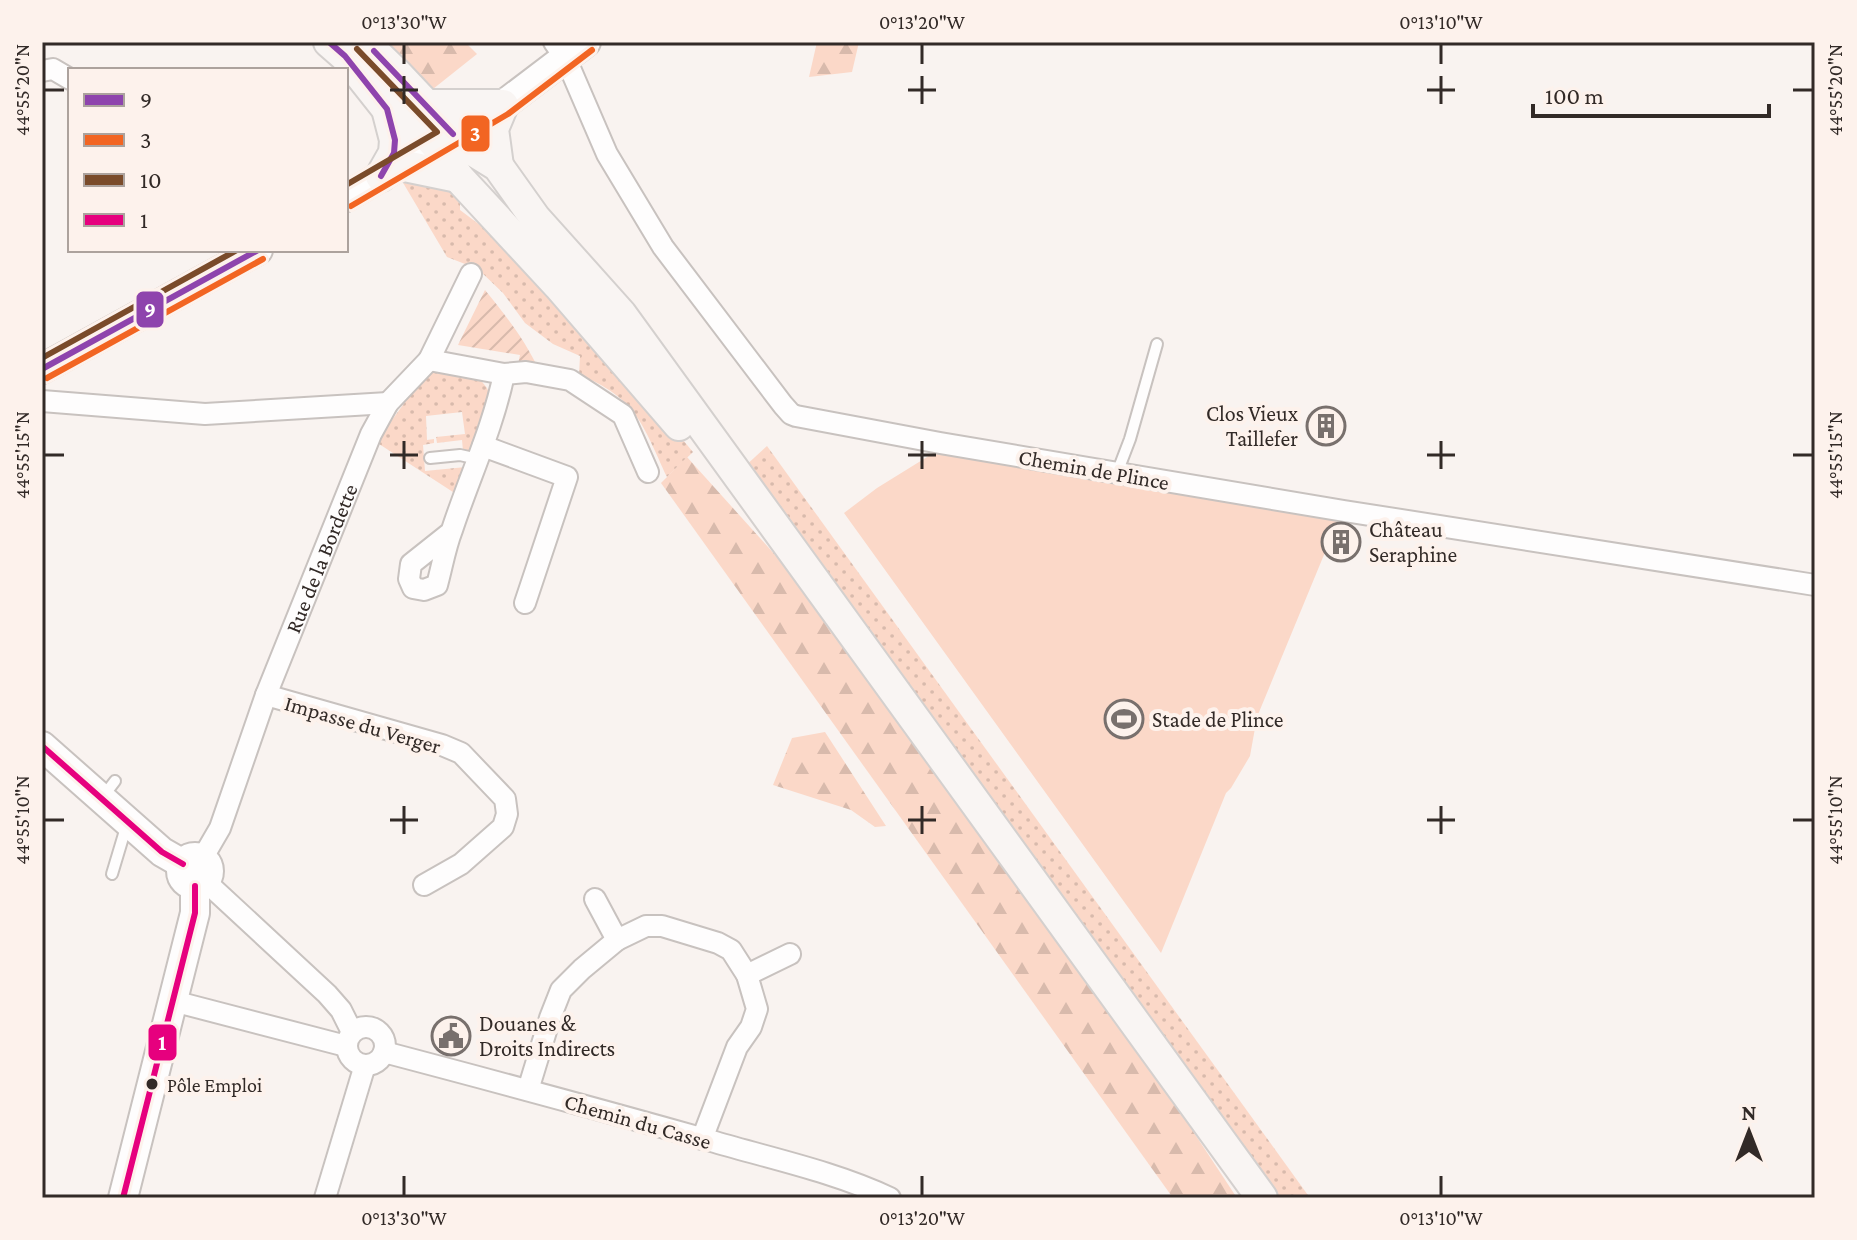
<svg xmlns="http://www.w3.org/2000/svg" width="1857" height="1240" viewBox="0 0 1857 1240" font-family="'Crimson Pro',serif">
<defs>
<pattern id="grass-dots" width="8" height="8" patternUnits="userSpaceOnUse" patternTransform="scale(2)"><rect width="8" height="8" fill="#fbd8c8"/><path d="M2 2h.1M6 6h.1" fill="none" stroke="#d8baac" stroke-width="1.8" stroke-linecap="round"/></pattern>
<pattern id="forest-firs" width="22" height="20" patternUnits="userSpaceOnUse" patternTransform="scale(2)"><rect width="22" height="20" fill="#fbd8c8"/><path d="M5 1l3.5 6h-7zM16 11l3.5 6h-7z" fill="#d8baac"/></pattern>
<pattern id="garden-furrows" width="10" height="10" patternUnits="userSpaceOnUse" patternTransform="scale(2)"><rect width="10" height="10" fill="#fbd8c8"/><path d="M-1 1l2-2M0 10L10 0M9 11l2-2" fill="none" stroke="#d8baac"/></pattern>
</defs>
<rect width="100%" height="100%" fill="#f9f3f0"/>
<g fill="url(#grass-dots)">
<path d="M402,181h37l21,15v14l20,15 12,-3 97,106 104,124 -26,25c-24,-52 -31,-80 -88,-102l1,-19 -27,-12 -28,-21 -22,-30 -25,-24 -31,-12z"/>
<path d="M429,369l50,9 8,10 4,10 -19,53h-9l-1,-11 -25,3 -1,-6 29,-3 -3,-22 -36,4 1,24 7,-1v4l-11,2 2,26 41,-4 -10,27 -80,-52z"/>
<path d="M767,446l543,752h-39l-528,-730z"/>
</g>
<g fill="url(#forest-firs)">
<path d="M376,42h89l12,12 -44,35z"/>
<path d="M817,42h42l-7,30 -43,5z"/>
<path d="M687,457l90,100 373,509 87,132h-64l-512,-715z"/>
<path d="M825,732l61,94 -11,1 -24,-17 -78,-25 19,-47z"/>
</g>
<path fill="url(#garden-furrows)" d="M485,290c21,26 40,50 54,80l-22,-1 3,-14 -62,-10z"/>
<path fill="#fbd8c8" d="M940,449l400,67 -83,201 -7,39 -19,32 -5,5 -65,160 -317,-440 33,-25z"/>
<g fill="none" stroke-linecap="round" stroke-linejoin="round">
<defs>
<g id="lane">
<path d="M430,458l30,-3 18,4"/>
<path d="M1117,473l13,-34 27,-95"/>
<path d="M102,798l13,-17"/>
<path d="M112,874l15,-50"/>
</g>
<g id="street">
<path d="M554,42l12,17 41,95 56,93 120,158 8,9 5,2 144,27 404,68 471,74"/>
<path d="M42,71l11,-2 17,10"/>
<path d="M429,360l75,14 22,-2 44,8 53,35 25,57"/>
<path d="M42,401l163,13 183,-11"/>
<path d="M483,446l84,31 -42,126"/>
<path d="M450,533l-39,31 -2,15 4,9 11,2 13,-5c5,-18 8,-37 15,-55 17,-52 41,-102 52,-156"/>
<path d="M266,695l176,50 19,8 44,46 2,15 -4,13 -42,37 -37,21"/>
<path id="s1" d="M202,859l18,-31 46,-133 105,-261 17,-31 41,-43 42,-86"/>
<path d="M205,881l122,113 14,16 11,22"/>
<path d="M595,899l22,41 29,-14h16l56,17 13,7 16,25"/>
<path d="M173,1001l173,45"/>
<circle cx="366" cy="1046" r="19"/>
<path d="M384,1052c110,29 221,59 331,90 58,17 120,30 175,56"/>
<path d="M528,1090l22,-72 11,-28 21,-21 35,-29"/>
<path d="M702,1139l35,-92 14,-20 6,-18 -10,-34 43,-21"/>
<path d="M325,1198l40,-133"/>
</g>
<g id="secondary">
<path d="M346,197l157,-92 83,-63"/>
<path d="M42,369l216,-119"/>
<path d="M42,746l120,106 21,12"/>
<circle cx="195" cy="871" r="14"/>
<path d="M123,1198l72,-285v-27"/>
</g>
<g id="primary">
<path d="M329,42l16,14 42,53 8,31 -1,13 -13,23"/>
<path d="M364,42l33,32 67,71 34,21 37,52 86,96 641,884"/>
<path d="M426,105h77l-10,24 5,37"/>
<path d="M387,109c11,7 24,13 34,21 15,12 27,30 37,47l101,109 120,139"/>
<path d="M400,165l58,12"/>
</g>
</defs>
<use href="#lane" stroke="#c8c2bf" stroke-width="14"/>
<use href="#street" stroke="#c8c2bf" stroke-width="24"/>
<use href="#secondary" stroke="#c8c2bf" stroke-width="32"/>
<use href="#primary" stroke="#d4d0ce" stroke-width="34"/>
<use href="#lane" stroke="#fefdfd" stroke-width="10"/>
<use href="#street" stroke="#fefdfd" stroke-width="20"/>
<use href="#secondary" stroke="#fefdfd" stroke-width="28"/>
<use href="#primary" stroke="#f9f5f3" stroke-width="30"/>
<defs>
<g id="bus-1">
<path d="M329,42l16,14 42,53 8,31 -1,13 -13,23"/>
<path d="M374,51l79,83"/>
<path d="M42,369l216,-119"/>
</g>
<g id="bus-2">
<path d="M351,206l157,-92 84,-64"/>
<path d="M47,378l216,-119"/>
</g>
<g id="bus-3">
<path d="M346,185l91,-53 -80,-83"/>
<path d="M42,358l195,-108"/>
</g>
<g id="bus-4">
<path d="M42,746l120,106 21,12"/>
<path d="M123,1198l72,-285v-27"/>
</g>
</defs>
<use href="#bus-1" stroke="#fdf2ec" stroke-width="12"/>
<use href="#bus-2" stroke="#fdf2ec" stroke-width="12"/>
<use href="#bus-3" stroke="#fdf2ec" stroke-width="12"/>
<use href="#bus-4" stroke="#fdf2ec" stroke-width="12"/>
<use href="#bus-1" stroke="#8e44ad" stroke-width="6"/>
<use href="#bus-2" stroke="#f26522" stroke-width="6"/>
<use href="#bus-3" stroke="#7a4b2a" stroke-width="6"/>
<use href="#bus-4" stroke="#e6007e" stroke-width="6"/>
</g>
<path fill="none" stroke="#322a27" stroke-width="3" d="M404,44v20M922,44v20M1441,44v20M404,76v28M922,76v28M1441,76v28M44,90h20M390,90h28M908,90h28M1427,90h28M1793,90h20M404,441v28M922,441v28M1441,441v28M44,455h20M390,455h28M908,455h28M1427,455h28M1793,455h20M404,806v28M922,806v28M1441,806v28M44,820h20M390,820h28M908,820h28M1427,820h28M1793,820h20M404,1176v20M922,1176v20M1441,1176v20"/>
<defs>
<symbol id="building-ring" viewBox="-11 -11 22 22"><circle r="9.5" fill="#fdf2ec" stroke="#78706d" stroke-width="1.5"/><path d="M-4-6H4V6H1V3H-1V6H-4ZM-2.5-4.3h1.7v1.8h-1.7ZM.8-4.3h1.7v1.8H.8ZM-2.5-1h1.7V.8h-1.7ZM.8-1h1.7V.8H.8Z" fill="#78706d"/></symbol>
<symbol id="stadium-ring" viewBox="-11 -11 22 22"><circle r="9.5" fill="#fdf2ec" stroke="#78706d" stroke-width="1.5"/><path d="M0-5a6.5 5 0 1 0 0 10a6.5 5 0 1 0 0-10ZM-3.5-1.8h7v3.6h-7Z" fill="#78706d"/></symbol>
<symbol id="civic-ring" viewBox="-11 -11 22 22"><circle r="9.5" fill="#fdf2ec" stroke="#78706d" stroke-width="1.5"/><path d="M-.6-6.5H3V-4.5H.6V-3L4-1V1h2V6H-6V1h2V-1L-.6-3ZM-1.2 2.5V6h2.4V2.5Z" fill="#78706d"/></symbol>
</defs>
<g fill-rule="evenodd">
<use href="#building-ring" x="1304" y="404" width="44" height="44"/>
<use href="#building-ring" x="1319" y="520" width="44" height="44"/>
<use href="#stadium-ring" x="1102" y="697" width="44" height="44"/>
<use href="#civic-ring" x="429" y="1014" width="44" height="44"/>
</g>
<circle fill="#322a27" stroke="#fdf2ec" stroke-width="3" cx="152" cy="1084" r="7"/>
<g text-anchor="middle" stroke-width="8" stroke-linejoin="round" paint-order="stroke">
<g font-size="20" fill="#322a27" stroke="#fdf2ec" text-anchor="start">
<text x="167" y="1092">Pôle Emploi</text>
</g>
<g font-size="22" fill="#322a27" stroke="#fdf2ec" text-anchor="start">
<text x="1298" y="421" text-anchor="end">Clos Vieux<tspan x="1298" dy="25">Taillefer</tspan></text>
<text x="1369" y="537">Château<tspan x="1369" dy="25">Seraphine</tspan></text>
<text x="1152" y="727">Stade de Plince</text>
<text x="479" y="1031">Douanes &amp;<tspan x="479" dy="25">Droits Indirects</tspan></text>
</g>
<g font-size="22" fill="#322a27" stroke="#fdf2ec">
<text transform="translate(1094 469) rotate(10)" y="8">Chemin de Plince</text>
<text dy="8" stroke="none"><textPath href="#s1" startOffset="324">Rue de la Bordette</textPath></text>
<text transform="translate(363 724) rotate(16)" y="8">Impasse du Verger</text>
<text transform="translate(638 1121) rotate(16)" y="8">Chemin du Casse</text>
</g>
</g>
<g stroke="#fdf2ec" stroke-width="3">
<rect x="460" y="114" width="31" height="39" rx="8" fill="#f26522"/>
<rect x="135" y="290" width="30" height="39" rx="8" fill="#8e44ad"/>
<rect x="147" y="1023" width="31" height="39" rx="8" fill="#e6007e"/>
</g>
<g font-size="22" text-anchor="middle" font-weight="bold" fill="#fff">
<text x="475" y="141">3</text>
<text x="150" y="317">9</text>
<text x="162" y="1050">1</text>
</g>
<rect width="1857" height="1240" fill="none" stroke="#fdf2ec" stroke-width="88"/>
<rect x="68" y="68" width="280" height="184" fill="#fdf2ec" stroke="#aca29d" stroke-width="2"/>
<rect x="84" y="94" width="40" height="12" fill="#8e44ad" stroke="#aca29d" stroke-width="2"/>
<text x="140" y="108" font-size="24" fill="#322a27">9</text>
<rect x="84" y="134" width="40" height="12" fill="#f26522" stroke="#aca29d" stroke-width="2"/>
<text x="140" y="148" font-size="24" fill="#322a27">3</text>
<rect x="84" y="174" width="40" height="12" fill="#7a4b2a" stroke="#aca29d" stroke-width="2"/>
<text x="140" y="188" font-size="24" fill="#322a27">10</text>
<rect x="84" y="214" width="40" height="12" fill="#e6007e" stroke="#aca29d" stroke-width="2"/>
<text x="140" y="228" font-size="24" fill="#322a27">1</text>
<g transform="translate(1749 1132)" stroke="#fdf2ec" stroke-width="6" paint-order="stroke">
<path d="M0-6L14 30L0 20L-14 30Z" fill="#322a27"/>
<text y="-12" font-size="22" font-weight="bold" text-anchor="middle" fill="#322a27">N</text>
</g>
<path d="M1533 104v12h236v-12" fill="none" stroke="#322a27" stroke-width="4"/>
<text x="1545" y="104" font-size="24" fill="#322a27" stroke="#fdf2ec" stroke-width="6" paint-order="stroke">100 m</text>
<rect x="44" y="44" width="1769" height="1152" fill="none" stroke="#322a27" stroke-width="3"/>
<g font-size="20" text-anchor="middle" fill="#322a27">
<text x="404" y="29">0°13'30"W</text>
<text x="922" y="29">0°13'20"W</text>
<text x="1441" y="29">0°13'10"W</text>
<text transform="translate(22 90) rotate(-90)" y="7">44°55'20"N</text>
<text transform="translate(1835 90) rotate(-90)" y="7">44°55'20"N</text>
<text transform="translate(22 455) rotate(-90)" y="7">44°55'15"N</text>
<text transform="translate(1835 455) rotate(-90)" y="7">44°55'15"N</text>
<text transform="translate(22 820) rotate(-90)" y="7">44°55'10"N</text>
<text transform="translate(1835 820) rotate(-90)" y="7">44°55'10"N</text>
<text x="404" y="1225">0°13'30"W</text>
<text x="922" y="1225">0°13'20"W</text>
<text x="1441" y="1225">0°13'10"W</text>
</g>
</svg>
